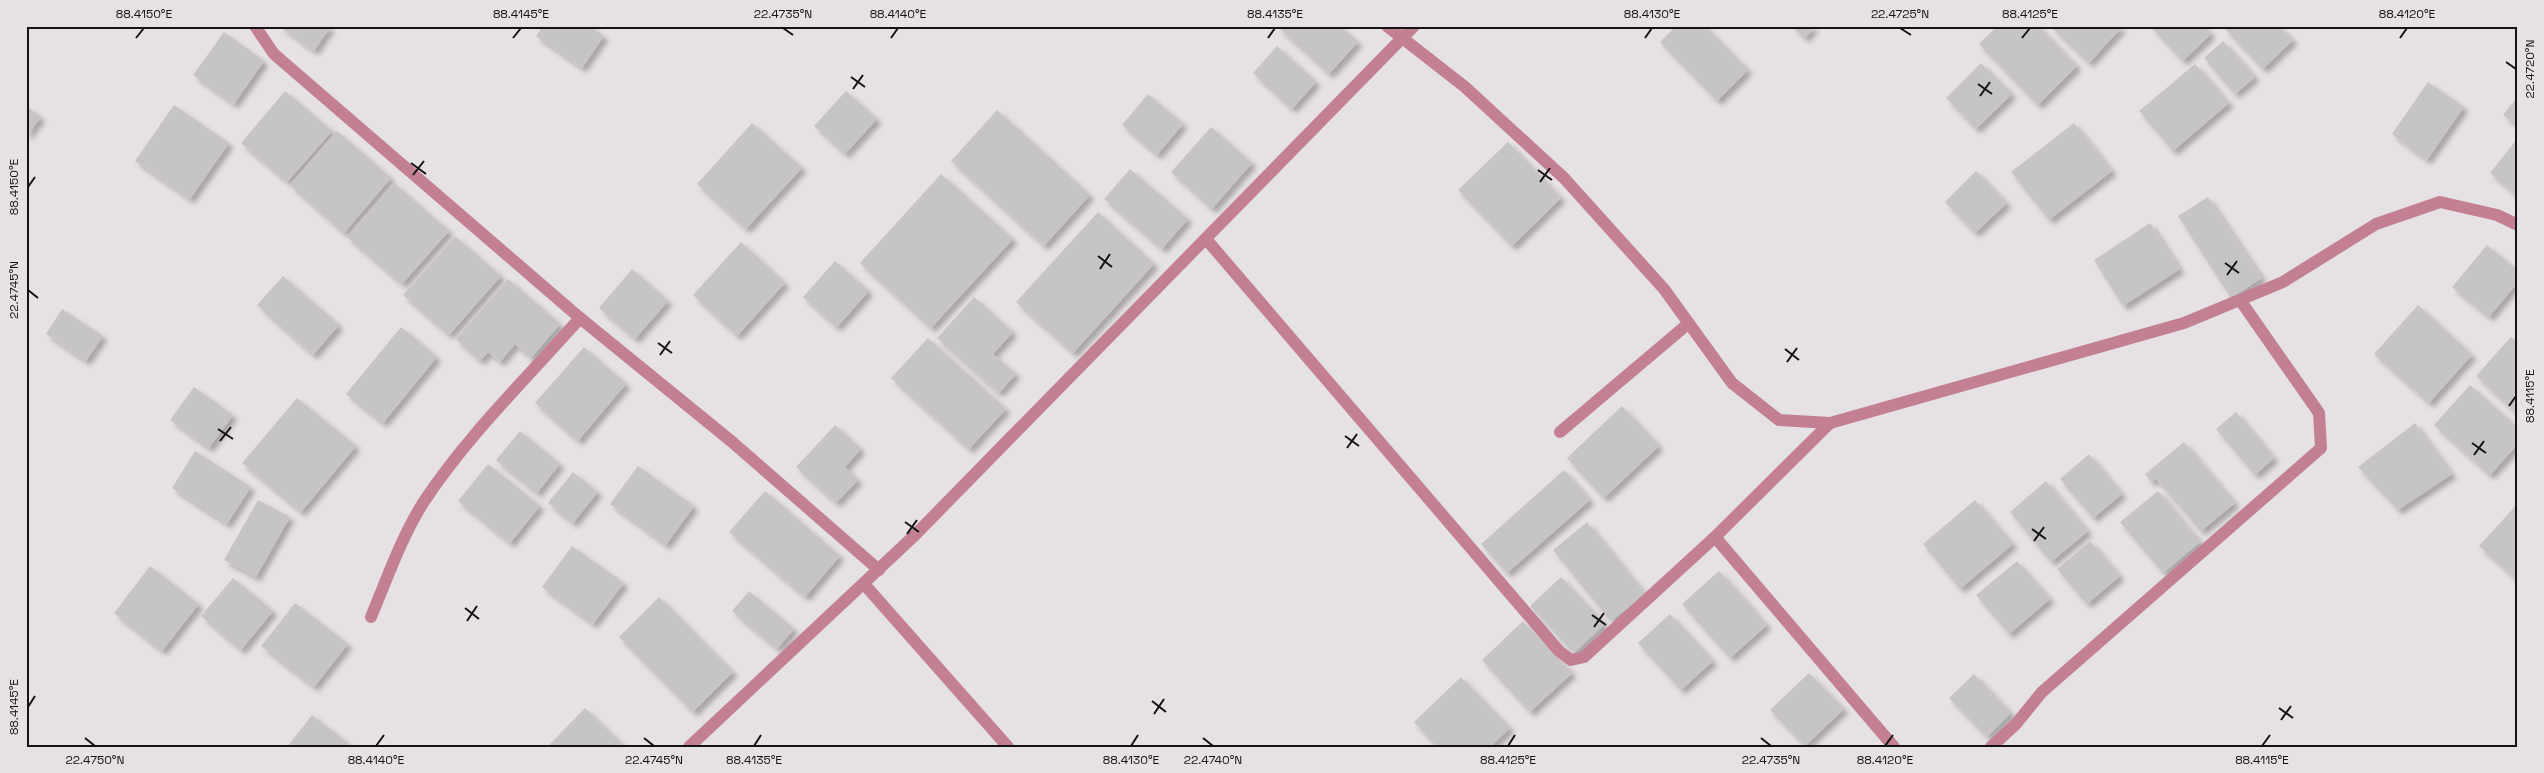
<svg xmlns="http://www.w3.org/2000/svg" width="2544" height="773" viewBox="0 0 2544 773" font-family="'Space Grotesk',sans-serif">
<defs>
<filter id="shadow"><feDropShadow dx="4.5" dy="4.5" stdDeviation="2.5" flood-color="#0004"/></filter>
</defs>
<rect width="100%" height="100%" fill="#e6e1e4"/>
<g fill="#c7c4c7" filter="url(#shadow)">
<path d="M279,26h52l-17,25z"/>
<path d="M543,26h47l14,10 -22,32 -46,-32z"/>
<path d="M1277,26h63l18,16 -29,32z"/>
<path d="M1676,26h29l43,44 -31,31 -57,-59z"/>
<path d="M1791,26h24l-10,12z"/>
<path d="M1997,26h41l39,40 -39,39 -59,-61z"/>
<path d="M2050,26h73l-34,37z"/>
<path d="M2150,26h54l7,8 -28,27z"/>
<path d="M2228,26h51l14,14 -30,29 -38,-40z"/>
<path d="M224,32l40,29 -30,43 -41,-29z"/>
<path d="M2223,41l32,36 -20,17 -31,-36z"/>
<path d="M1277,46l39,36 -24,27 -39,-36z"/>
<path d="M1981,63l31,31 -36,35 -30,-31z"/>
<path d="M2195,64l34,39 -56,48 -34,-40z"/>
<path d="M2428,82l36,25 -37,53 -35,-26z"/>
<path d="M285,91l47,40 -45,51 -46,-39z"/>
<path d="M846,91l31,28 -32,35 -31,-28z"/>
<path d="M1148,94l35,30 -26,31 -35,-30z"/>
<path d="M2518,96v30l-15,-11z"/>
<path d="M174,105l55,38 -39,56 -55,-38z"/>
<path d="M26,106l15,11 -15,20z"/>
<path d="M997,110l93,85 -46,51 -93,-85z"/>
<path d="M752,123l50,45 -56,61 -49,-45z"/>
<path d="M2074,123l38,48 -63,49 -38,-48z"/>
<path d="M1211,127l41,36 -40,46 -41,-37z"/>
<path d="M337,131l54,47 -47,55 -54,-48z"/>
<path d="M2518,138v58l-28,-23z"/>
<path d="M1508,142l53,56 -49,48 -54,-56z"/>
<path d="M1130,169l58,50 -26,30 -58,-50z"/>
<path d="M1976,171l31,32 -32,30 -30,-31z"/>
<path d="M941,174l72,65 -82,89 -71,-65z"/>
<path d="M394,183l55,48 -47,53 -55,-47z"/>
<path d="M2208,197l54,81 -31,20 -53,-82z"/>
<path d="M1098,212l56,52 -81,89 -57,-51z"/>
<path d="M2150,223l30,46 -57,37 -29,-46z"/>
<path d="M455,236l46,40 -52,59 -46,-40z"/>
<path d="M741,242l44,41 -48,53 -44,-41z"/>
<path d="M2487,245l31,26v11l-29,35 -37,-30z"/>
<path d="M835,261l34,30 -32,36 -34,-30z"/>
<path d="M632,269l36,32 -33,38 -36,-31z"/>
<path d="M283,276l56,49 -26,30 -56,-50z"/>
<path d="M508,279l52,45 -29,34 -16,-14 -15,18 -12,-10 -8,9 -24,-22z"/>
<path d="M974,297l39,35 -20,22 23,20 -17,19 -62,-55z"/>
<path d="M2418,305l54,50 -43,48 -55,-49z"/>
<path d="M62,309l41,27 -17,25 -40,-27z"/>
<path d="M401,327l36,30 -54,66 -37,-29z"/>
<path d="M2511,337l7,5v72l-42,-38z"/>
<path d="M928,338l78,71 -37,40 -78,-71z"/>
<path d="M584,347l42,37 -48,57 -43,-38z"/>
<path d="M2470,385l48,43v16l-28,31 -56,-50z"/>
<path d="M194,387l39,28 -24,33 -39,-28z"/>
<path d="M297,398l59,48 -55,66 -59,-49z"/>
<path d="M1622,406l37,40 -55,52 -37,-40z"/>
<path d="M2236,412l38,46 -19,17 -39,-46z"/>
<path d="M2415,423l37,51 -54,36 -40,-43z"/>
<path d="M835,425l26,24 -16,18 13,13 -22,23 -40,-36z"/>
<path d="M520,431l40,33 -23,29 -41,-33z"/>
<path d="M2184,442l51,61 -34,28 -45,-52 -5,3 -6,-8z"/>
<path d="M195,451l56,36 -24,37 -55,-36z"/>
<path d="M2089,454l33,40 -29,24 -33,-39z"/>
<path d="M488,464l52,42 -30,37 -52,-42z"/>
<path d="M638,466l56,40 -28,39 -56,-41z"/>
<path d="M1564,470l26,30 -83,73 -26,-29z"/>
<path d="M573,472l25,20 -25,31 -25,-20z"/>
<path d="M2046,481l42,50 -37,31 -41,-50z"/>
<path d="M765,491l75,65 -35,41 -76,-65z"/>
<path d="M2158,491l42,51 -37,31 -43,-51z"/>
<path d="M258,500l32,17 -34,60 -32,-17z"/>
<path d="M1975,500l38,44 -53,45 -37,-45z"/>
<path d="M2518,503v78l-39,-35z"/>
<path d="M1587,522l58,72 -34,27 -58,-71z"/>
<path d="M2090,541l30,35 -33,28 -30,-35z"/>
<path d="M572,546l52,37 -31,41 -51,-37z"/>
<path d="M2017,561l33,38 -41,35 -33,-39z"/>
<path d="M150,566l49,38 -37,47 -48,-38z"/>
<path d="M1719,571l48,54 -37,33 -48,-54z"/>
<path d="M1561,577l44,47 -31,29 -44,-47z"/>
<path d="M233,578l40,33 -32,39 -40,-34z"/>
<path d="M749,591l45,38 -17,20 -45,-38z"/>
<path d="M659,597l74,75 -40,40 -74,-75z"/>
<path d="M295,603l53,41 -34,43 -53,-41z"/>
<path d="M1670,614l43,47 -32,29 -43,-47z"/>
<path d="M1523,621l49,52 -42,39 -48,-52z"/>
<path d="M1809,673l35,36 -39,37 -35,-36z"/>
<path d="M1974,674l37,39 -24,24 -38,-39z"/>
<path d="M1461,677l49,51 -20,19h-53l-23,-25z"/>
<path d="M585,708l40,39h-78z"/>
<path d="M312,715l41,32h-66z"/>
</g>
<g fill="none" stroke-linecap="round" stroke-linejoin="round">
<g stroke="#c28092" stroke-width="12">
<path d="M255,26l19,28 306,264 151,123 148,129"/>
<path d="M1387,26l78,61 99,91 100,111 68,94 47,37 51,3 354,-100 99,-41 93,-58 64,-22 57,13 21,10"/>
<path d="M1206,239l353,412 12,9 13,-3 131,-120 115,-114"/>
<path d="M1560,432l129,-109"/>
<path d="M1715,537l179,210"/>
<path d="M864,584l144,163"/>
<path d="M371,617c16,-38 30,-79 52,-114 44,-67 104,-125 157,-185"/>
<path d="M689,747l226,-212 499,-509"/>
<path d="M1991,747l25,-23 26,-32 279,-244 -2,-35 -79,-113"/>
</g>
</g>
<path fill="none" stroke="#141213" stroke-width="2" d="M783,28l10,7M1900,28l11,7M136,38l8,-10M513,38l8,-10M891,38l7,-10M1268,38l7,-10M1645,38l7,-10M2022,38l8,-10M2400,38l7,-10M2506,62l10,7M851,77l14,10M1978,84l14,10M853,89l10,-14M1980,96l10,-14M411,163l15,11M1538,170l14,10M413,175l11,-14M1540,182l10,-14M28,187l7,-10M1098,256l14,11M2225,263l14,10M1100,269l10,-15M2227,275l10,-14M28,290l10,8M658,343l14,10M1785,349l14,11M660,355l10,-14M1787,362l10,-14M2509,406l7,-10M218,429l15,10M1345,436l14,10M220,441l11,-14M2472,443l14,10M1347,448l10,-14M2474,455l10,-14M905,522l14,10M2032,529l14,10M907,534l10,-14M2034,541l10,-14M465,608l14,11M1592,615l14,10M467,621l10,-15M1594,627l10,-14M1152,701l14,11M28,707l7,-11M2279,708l14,10M1154,714l10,-15M2281,720l10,-14M85,738l10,8M644,738l10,8M1203,738l10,8M1761,738l10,8M376,746l8,-11M754,746l7,-11M1131,746l7,-11M1508,746l7,-11M1885,746l8,-11M2262,746l8,-11"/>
<rect width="2544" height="773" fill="none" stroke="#e6e1e4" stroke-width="55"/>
<rect x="28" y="28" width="2488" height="718" fill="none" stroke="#141213" stroke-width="2"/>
<g font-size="12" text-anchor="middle" fill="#141213">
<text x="144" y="18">88.4150°E</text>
<text x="521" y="18">88.4145°E</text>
<text x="783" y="18">22.4735°N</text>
<text x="898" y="18">88.4140°E</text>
<text x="1275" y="18">88.4135°E</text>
<text x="1652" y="18">88.4130°E</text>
<text x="1900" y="18">22.4725°N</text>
<text x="2030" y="18">88.4125°E</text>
<text x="2407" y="18">88.4120°E</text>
<text transform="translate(2530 69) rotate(-90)" y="4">22.4720°N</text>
<text transform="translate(14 187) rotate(-90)" y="4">88.4150°E</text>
<text transform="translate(14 290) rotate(-90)" y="4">22.4745°N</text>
<text transform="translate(2530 396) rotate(-90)" y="4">88.4115°E</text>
<text transform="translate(14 707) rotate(-90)" y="4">88.4145°E</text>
<text x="95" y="764">22.4750°N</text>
<text x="376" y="764">88.4140°E</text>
<text x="654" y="764">22.4745°N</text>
<text x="754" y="764">88.4135°E</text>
<text x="1131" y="764">88.4130°E</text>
<text x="1213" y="764">22.4740°N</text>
<text x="1508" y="764">88.4125°E</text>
<text x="1771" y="764">22.4735°N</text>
<text x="1885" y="764">88.4120°E</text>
<text x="2262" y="764">88.4115°E</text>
</g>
</svg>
